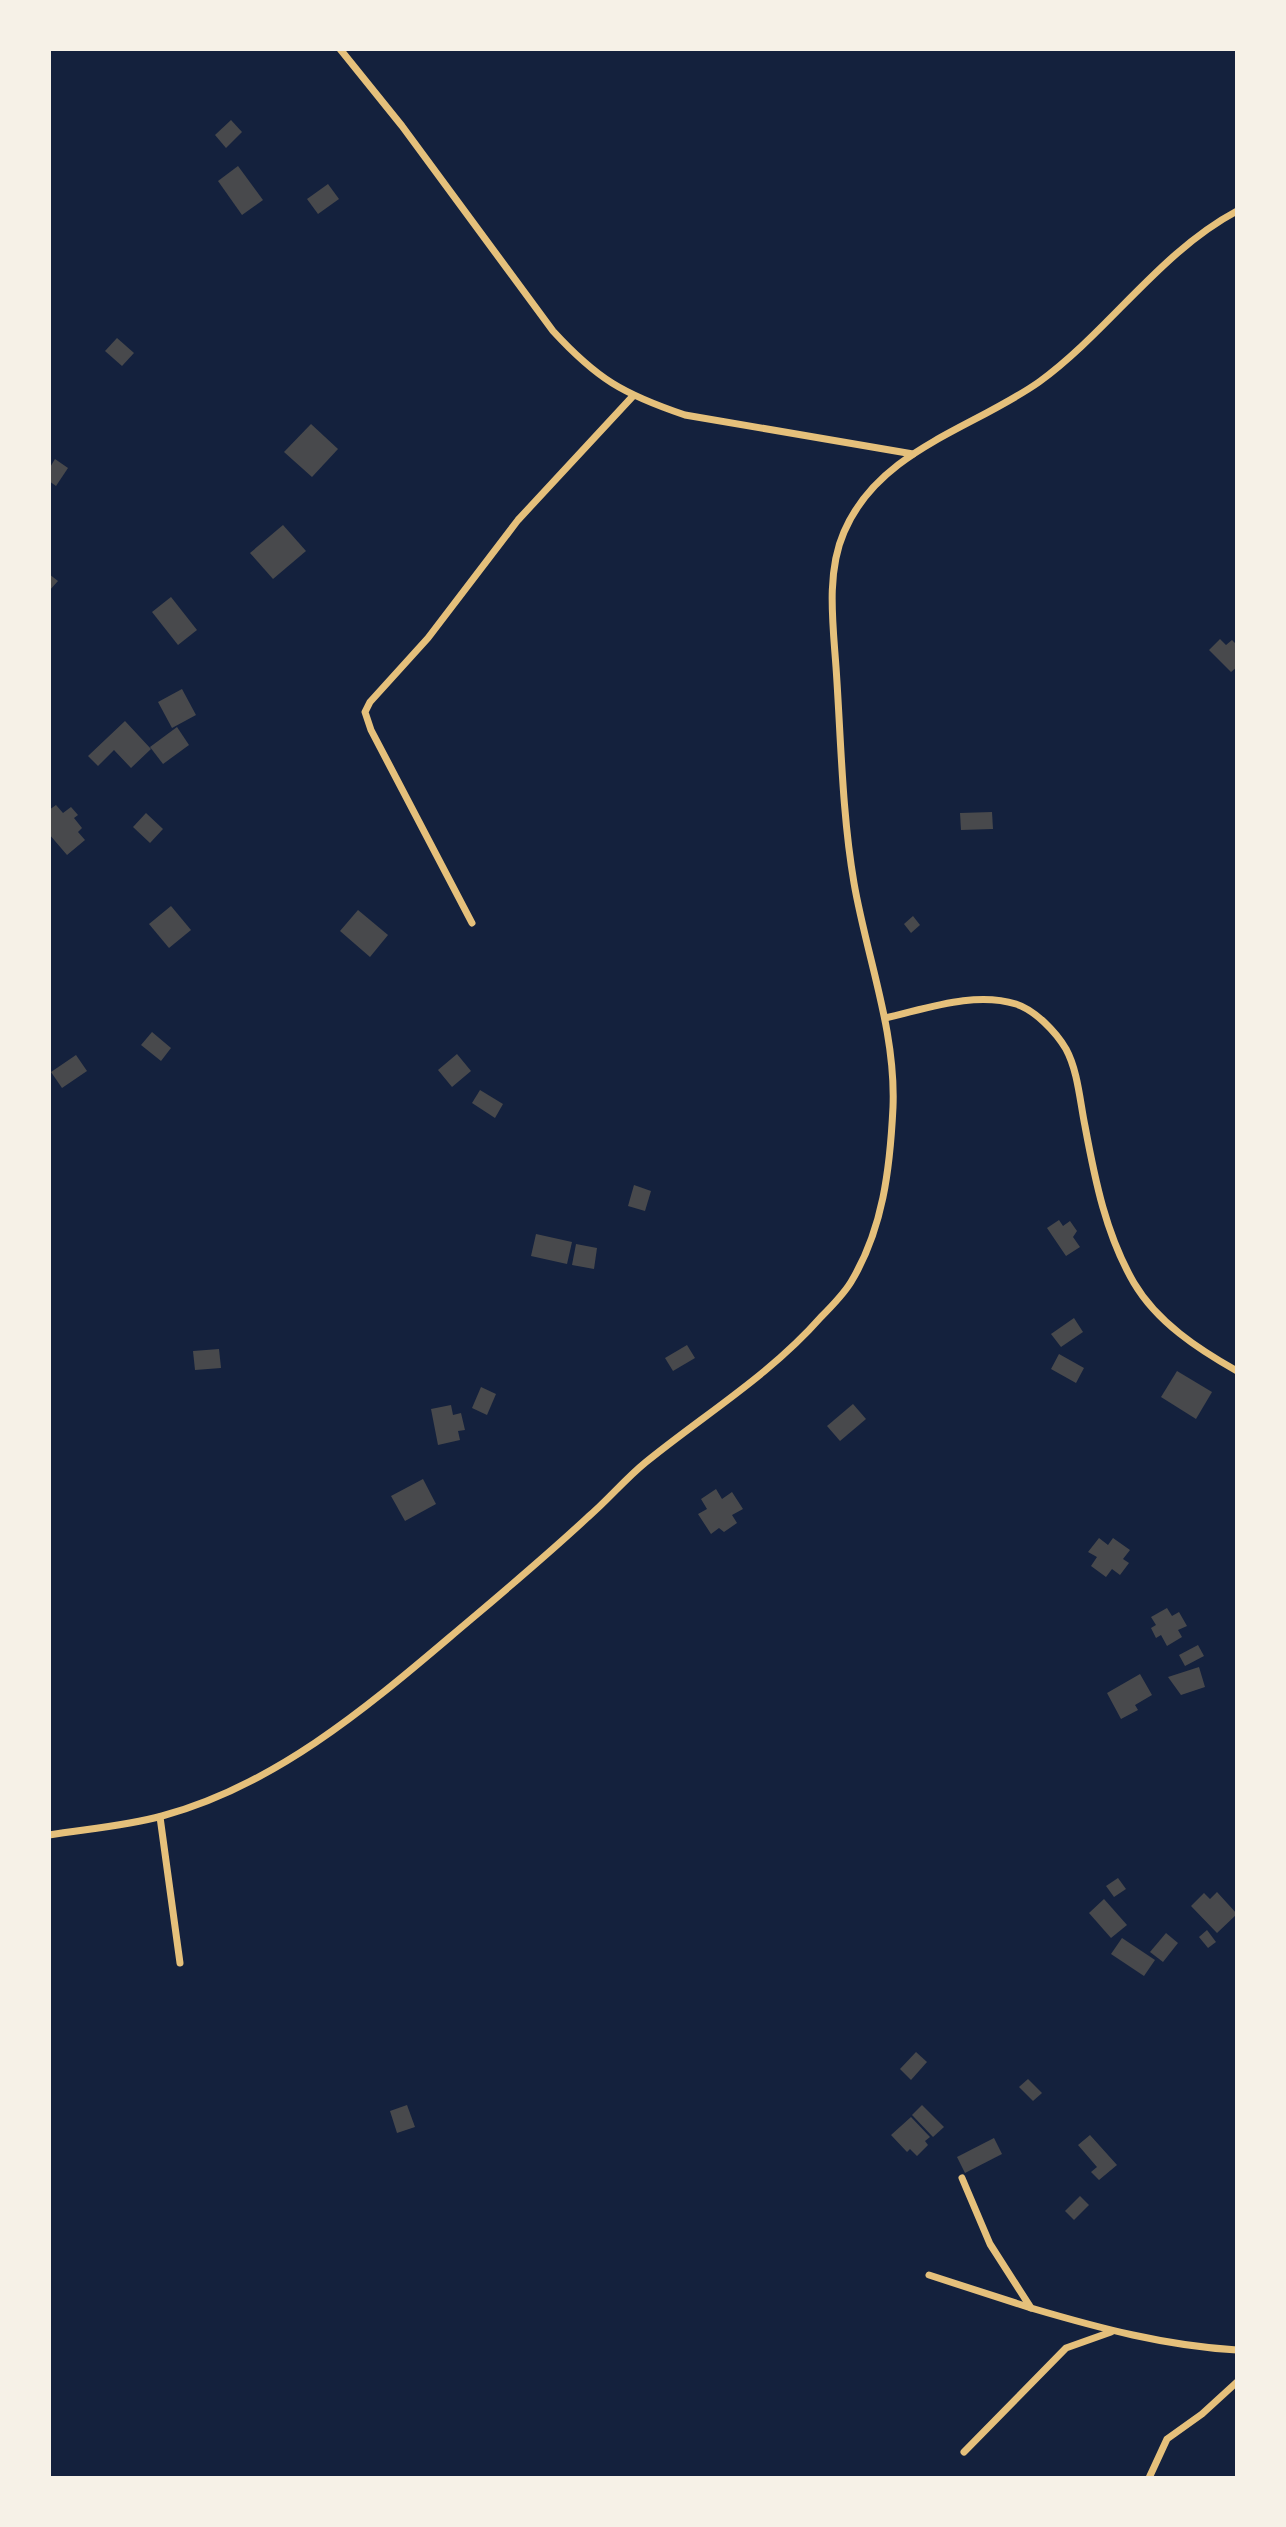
<svg xmlns="http://www.w3.org/2000/svg" width="1286" height="2527" viewBox="0 0 1286 2527" font-family="'Titillium Web',sans-serif">
<rect width="100%" height="100%" fill="#14213d"/>
<g fill="#48494c">
<path d="M231,120l11,12 -16,16 -11,-13z"/>
<path d="M238,166l25,34 -21,15 -24,-34z"/>
<path d="M328,184l11,15 -21,15 -11,-15z"/>
<path d="M117,338l17,15 -12,13 -17,-15z"/>
<path d="M311,424l27,25 -26,28 -28,-25z"/>
<path d="M55,459l13,9 -12,18 -7,-5v-12z"/>
<path d="M283,525l23,26 -33,28 -23,-26z"/>
<path d="M49,574l9,7 -9,10z"/>
<path d="M171,597l26,33 -19,15 -26,-33z"/>
<path d="M1220,639l6,6 6,-5 5,5v22l-6,5 -22,-22z"/>
<path d="M182,689l14,26 -24,13 -14,-26z"/>
<path d="M125,721l26,28 -20,19 -17,-18 -16,16 -10,-10z"/>
<path d="M177,727l12,18 -26,19 -13,-17z"/>
<path d="M56,805l7,8 8,-6 7,8 -4,3 8,10 -4,4 7,8 -18,15 -18,-21v-24z"/>
<path d="M992,812l1,17 -32,1 -1,-17z"/>
<path d="M146,813l17,16 -13,14 -17,-16z"/>
<path d="M171,906l20,24 -22,18 -20,-24z"/>
<path d="M358,910l30,25 -18,22 -30,-26z"/>
<path d="M913,916l7,9 -9,8 -7,-9z"/>
<path d="M152,1032l19,16 -10,13 -20,-16z"/>
<path d="M457,1054l14,17 -19,16 -14,-17z"/>
<path d="M76,1055l11,16 -25,17 -11,-16z"/>
<path d="M480,1090l23,14 -8,14 -23,-15z"/>
<path d="M634,1185l17,6 -6,20 -17,-5z"/>
<path d="M1059,1220l4,6 7,-5 7,10 -4,6 7,10 -14,9 -19,-28z"/>
<path d="M536,1234l36,8 -5,22 -36,-8z"/>
<path d="M576,1244l21,4 -3,21 -22,-4z"/>
<path d="M1074,1318l9,14 -22,15 -10,-13z"/>
<path d="M687,1345l8,13 -22,13 -8,-13z"/>
<path d="M219,1349l2,19 -26,2 -2,-19z"/>
<path d="M1059,1354l25,14 -8,15 -25,-14z"/>
<path d="M1177,1371l35,21 -16,27 -35,-22z"/>
<path d="M481,1387l15,7 -9,21 -15,-7z"/>
<path d="M853,1404l13,15 -26,22 -13,-15z"/>
<path d="M451,1405l2,10 8,-2 4,17 -7,1 2,9 -22,5 -7,-36z"/>
<path d="M423,1479l13,25 -31,17 -14,-25z"/>
<path d="M716,1489l6,10 10,-7 11,17 -11,6 5,8 -13,9 -5,-4 -8,6 -13,-20 9,-5 -6,-10z"/>
<path d="M1099,1538l9,7 5,-7 17,12 -7,9 6,4 -9,12 -8,-6 -6,8 -15,-11 6,-9 -9,-5z"/>
<path d="M1167,1608l5,8 7,-4 8,14 -9,4 4,7 -15,9 -6,-11 -5,3 -5,-10 5,-3 -5,-8z"/>
<path d="M1198,1645l6,11 -19,10 -6,-11z"/>
<path d="M1199,1667l6,20 -24,8 -13,-18z"/>
<path d="M1140,1674l12,21 -17,10 3,5 -17,9 -14,-26z"/>
<path d="M1118,1878l8,11 -12,8 -8,-11z"/>
<path d="M1217,1892l20,22 -20,19 -26,-27 13,-13 6,6z"/>
<path d="M1104,1899l23,26 -16,13 -22,-25z"/>
<path d="M1207,1930l9,12 -8,6 -9,-11z"/>
<path d="M1166,1933l12,10 -15,19 -13,-10z"/>
<path d="M1122,1938l33,22 -11,16 -33,-22z"/>
<path d="M916,2052l11,10 -16,18 -11,-11z"/>
<path d="M1028,2079l14,14 -9,8 -14,-14z"/>
<path d="M407,2105l8,22 -18,6 -7,-22z"/>
<path d="M922,2105l22,22 -11,10 -21,-22z"/>
<path d="M911,2117l19,20 -5,4 3,4 -11,11 -7,-7 -3,3 -16,-17z"/>
<path d="M1090,2135l27,30 -18,15 -8,-8 6,-5 -19,-22z"/>
<path d="M994,2138l8,16 -37,19 -8,-16z"/>
<path d="M1080,2196l9,9 -15,15 -9,-9z"/>
</g>
<g fill="none" stroke-linecap="round" stroke-linejoin="round">
<g stroke="#e5c07b" stroke-width="7">
<path d="M340,49l62,77 151,205c44,48 70,63 132,84l228,39"/>
<path d="M472,923l-101,-193 -6,-18 5,-10 58,-64 90,-118 115,-124"/>
<path d="M885,1018c41,-9 89,-27 131,-14 19,6 40,28 50,45 12,22 14,53 19,77 10,54 21,109 49,157 23,39 64,66 103,88"/>
<path d="M160,1817l20,146"/>
<path d="M49,1835c37,-6 76,-9 113,-19 111,-30 202,-106 288,-179 46,-39 93,-78 138,-120 20,-17 37,-38 58,-55 59,-48 124,-87 175,-145 11,-11 22,-22 30,-35 32,-53 39,-113 42,-175 3,-76 -26,-149 -39,-224 -12,-70 -13,-144 -18,-216 -3,-43 -10,-94 8,-135 35,-82 128,-103 195,-150 70,-51 121,-130 198,-171"/>
<path d="M962,2178l28,66 41,64c68,20 135,38 206,42"/>
<path d="M929,2275l102,33"/>
<path d="M964,2452l102,-104 45,-16"/>
<path d="M1149,2478l18,-39 35,-25 35,-32"/>
</g>
</g>
<rect width="1286" height="2527" fill="none" stroke="#f6f1e7" stroke-width="102"/>
</svg>
